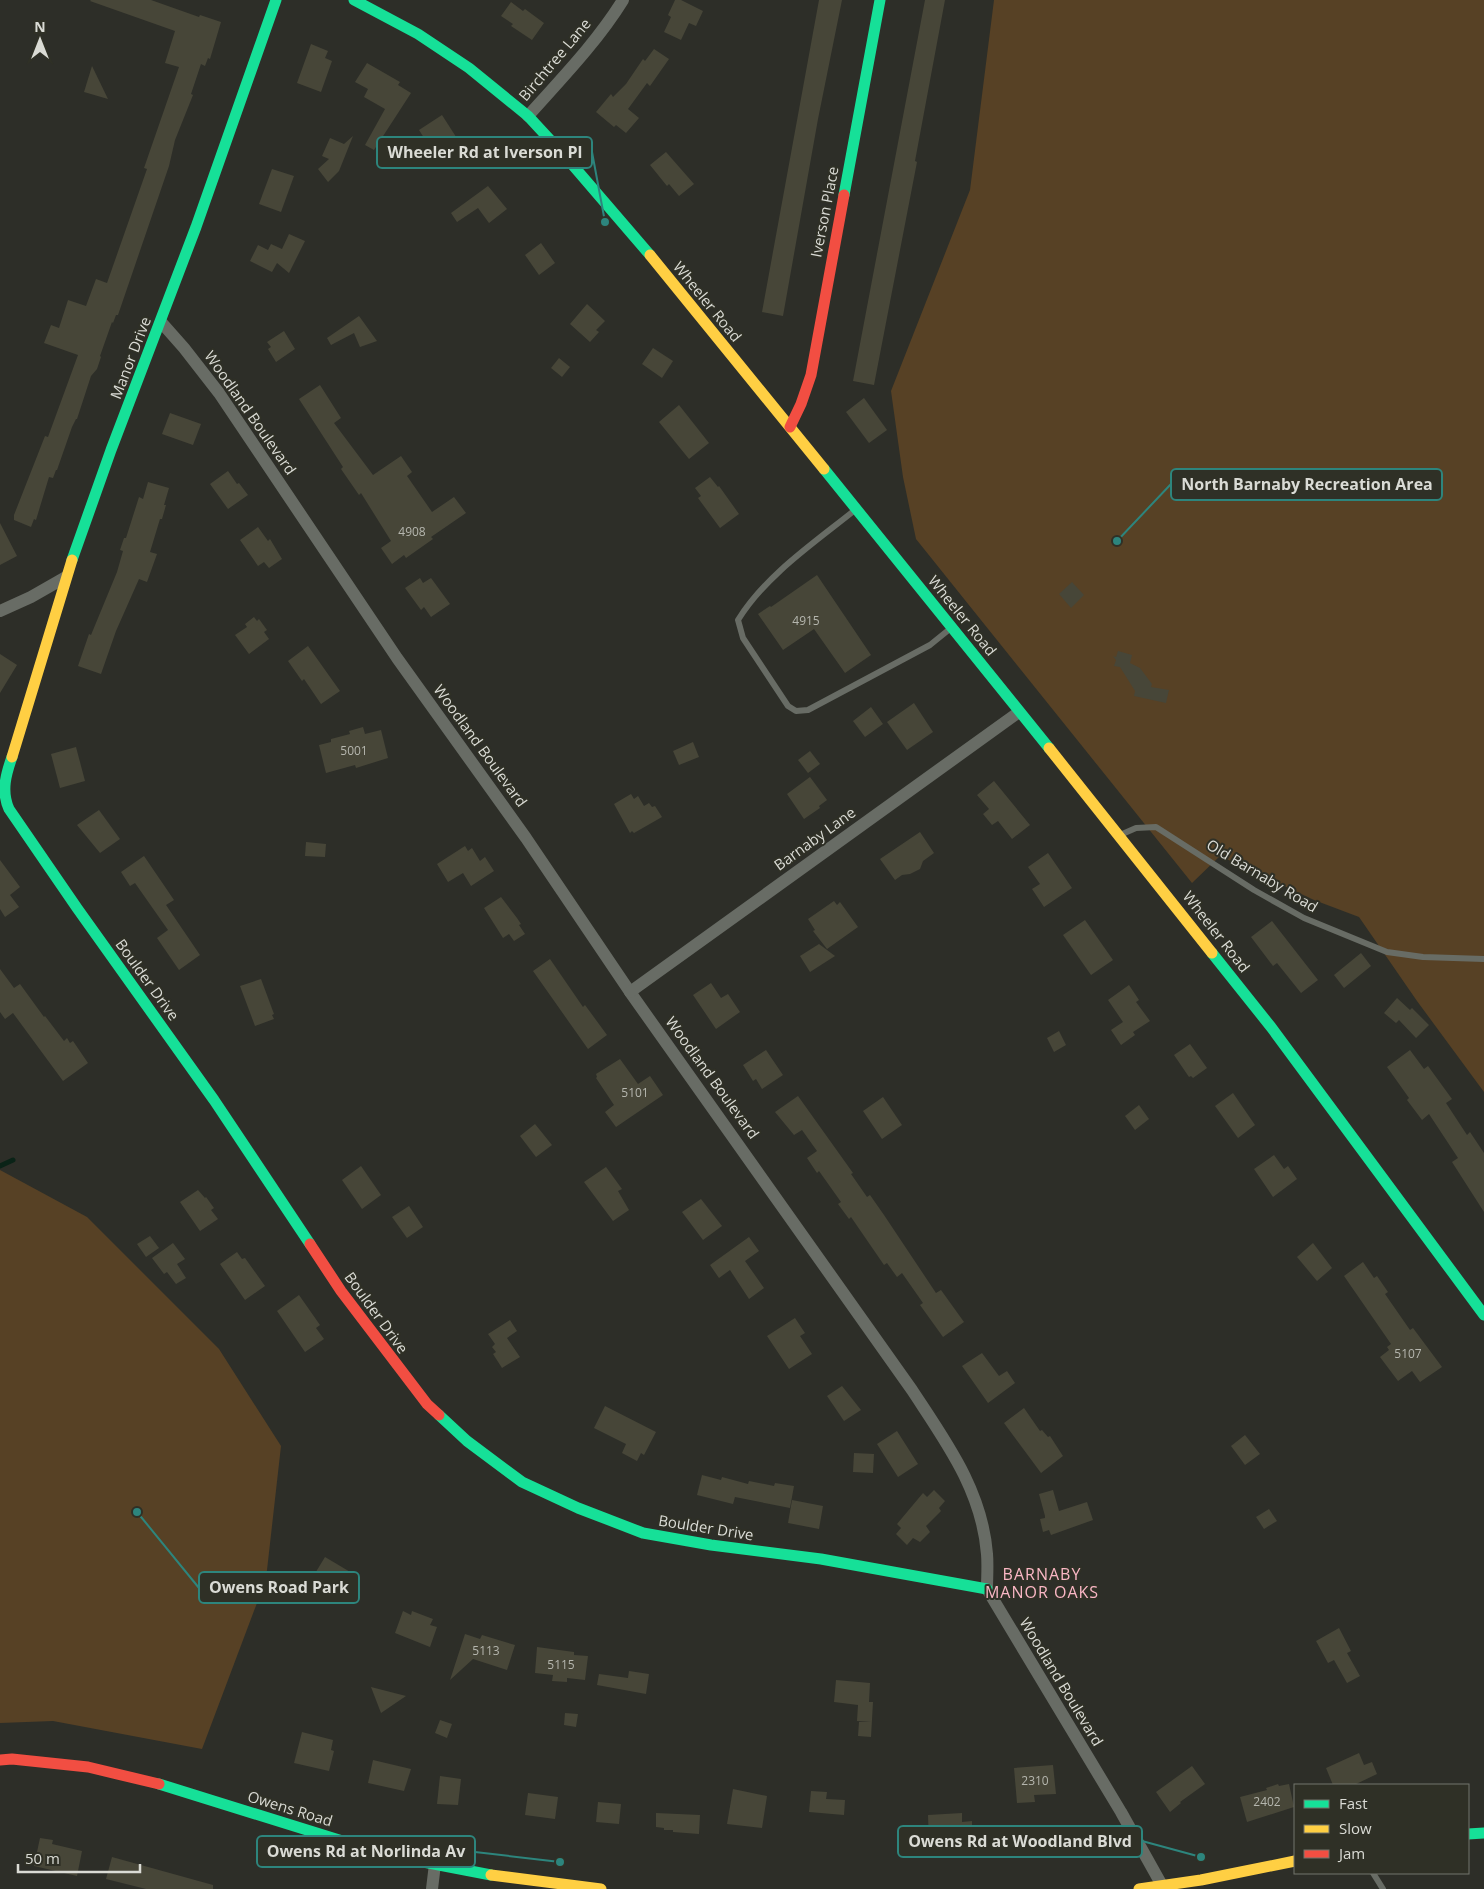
<svg xmlns="http://www.w3.org/2000/svg" width="1484" height="1889" viewBox="0 0 1484 1889" font-family="'Open Sans',sans-serif">
<rect width="100%" height="100%" fill="#2d2e28"/>
<g fill="#574125">
<path d="M994,0h490v1092l-67,-91 -58,-84 -45,-17 -94,-44 -28,27 -276,-344 -13,-62 -12,-86 79,-201z"/>
<path d="M0,1170l87,47 132,132 62,97 -15,133 -64,170 -149,-28 -53,2z"/>
</g>
<g fill="none" stroke-linecap="round" stroke-linejoin="round">
<path stroke="#0a2317" stroke-width="5" d="M0,1166l13,-6"/>
</g>
<g fill="#474638">
<path d="M91,0h60l48,17 1,-2 21,7 -11,37 -2,-1 -3,8 -4,-2 -10,30 2,1 -18,45 -6,26 -51,149h-2l-3,8 -1,-1 -12,34 1,1 -4,12 -6,7 -14,43h-1l-4,8 -15,43h-1l-3,8 -4,-1 -13,43 -2,-1 -3,8 -17,-7v-5l31,-79 3,1 30,-82 -34,-12 7,-18 8,3 9,-28 18,6 10,-27 11,4 40,-114 -3,-1 35,-101 -14,-4 10,-32 -85,-30z"/>
<path d="M675,0h6l22,11 -7,15 -7,-3 -8,17 -17,-8 7,-15 -3,-2z"/>
<path d="M819,0h23l-24,119 -35,197 -21,-4z"/>
<path d="M925,0h20l-30,161 2,1 -43,223 -21,-4z"/>
<path d="M511,2l12,9 2,-2 19,14 -12,17 -21,-14 2,-2 -12,-8z"/>
<path d="M311,44l17,7 -3,7 7,3 -11,31 -24,-9z"/>
<path d="M654,49l15,10 -19,27 -3,-3 -19,26 11,9 -13,15 -10,-8 -2,2 -18,-15 15,-18 2,3 13,-13 17,-25 2,2z"/>
<path d="M367,63l33,19 -2,3 13,8 -37,57 -9,-5 20,-36 -21,-12 4,-8 -13,-7z"/>
<path d="M92,66l16,33 -24,-7z"/>
<path d="M442,115l25,39 -23,15 -25,-39z"/>
<path d="M353,136l-14,35 -11,11 -10,-13 11,-10 -7,-3 8,-18 14,6z"/>
<path d="M666,152l28,32 -15,12 -10,-12 -2,2 -17,-21z"/>
<path d="M272,169l22,7 -13,36 -22,-8z"/>
<path d="M488,186l19,23 -18,14 -11,-15 -21,14 -6,-9z"/>
<path d="M289,234l16,7 -16,32 -12,-10 -5,9 -22,-11 8,-16 10,5 3,-6 11,5z"/>
<path d="M541,243l14,20 -16,12 -14,-20z"/>
<path d="M587,304l18,17 -9,9 3,2 -9,10 -20,-18z"/>
<path d="M359,316l18,25 -17,6 -6,-14 -23,12 -4,-7z"/>
<path d="M284,331l11,18 -19,13 -8,-13 3,-2 -4,-5z"/>
<path d="M653,348l20,13 -11,17 -20,-14z"/>
<path d="M559,358l11,9 -8,10 -11,-9z"/>
<path d="M320,385l21,33 -7,5 39,52 28,-19 11,16 -5,4 25,36 22,-15 12,16 -35,24 2,2 -27,19 -2,-3 -12,9 -11,-16 10,-7 -30,-48 -2,2 -18,-26 2,-2 -44,-68z"/>
<path d="M864,398l23,32 -18,13 -23,-31z"/>
<path d="M679,405l30,38 -20,16 -30,-37z"/>
<path d="M170,413l31,11 -8,21 -31,-11z"/>
<path d="M228,471l9,13 2,-1 9,12 -20,14 -18,-25z"/>
<path d="M710,477l8,10 1,-1 20,28 -19,14 -22,-30 3,-2 -6,-8z"/>
<path d="M148,482l21,6 -5,17h2l-4,14h-2l-10,33 7,2 -10,28 -8,-3 -23,52 -15,43 -23,-8 11,-32 2,1 26,-63 6,-21 -3,-1 4,-12h2l13,-41 4,2z"/>
<path d="M0,523l17,33 -17,9z"/>
<path d="M258,527l10,14 2,-2 12,20 -13,9 -5,-6 -6,4 -18,-26z"/>
<path d="M817,575l54,80 -26,18 -31,-44 -31,21 -25,-36 12,-8 1,1z"/>
<path d="M420,578l3,5 8,-5 19,26 -19,13 -7,-10 -3,3 -16,-22z"/>
<path d="M1072,582l12,13 -13,13 -12,-14z"/>
<path d="M254,617l3,4 2,-2 8,11 -3,2 5,7 -20,15 -14,-19 12,-8 -2,-3z"/>
<path d="M308,646l32,45 -19,13 -17,-25 -2,2 -14,-20z"/>
<path d="M1118,651l14,4 -2,8 10,5 12,16 -1,3 18,3 -3,13 -32,-7 1,-5 -15,-24 -6,-1 2,-6 -3,-4 3,1z"/>
<path d="M0,654l17,11 -17,28z"/>
<path d="M914,703l19,29 -26,18 -20,-28z"/>
<path d="M871,707l12,17 -18,13 -12,-16z"/>
<path d="M363,727l2,7 16,-4 7,28 -32,10 -1,-3 -29,8 -7,-28 12,-3v-3l19,-5 -1,-3z"/>
<path d="M693,742l6,15 -20,8 -6,-14z"/>
<path d="M76,747l9,34 -25,7 -9,-34z"/>
<path d="M810,751l10,13 -12,9 -10,-13z"/>
<path d="M810,777l17,23 -8,6 1,2 -16,11 -17,-25z"/>
<path d="M994,781l36,44 -18,14 -14,-18 -6,4 -9,-11 6,-5 -12,-14z"/>
<path d="M631,794l3,5 4,-3 6,10 5,-3 3,4 3,-1 7,11 -28,16 -2,-2 -2,2 -16,-29z"/>
<path d="M99,810l21,29 -20,14 -23,-28z"/>
<path d="M920,832l14,21 -11,8 -3,8 -10,5 -8,1 -7,5 -15,-21z"/>
<path d="M306,842l20,2 -1,13 -20,-1z"/>
<path d="M465,846l3,5 4,-3 8,13 5,-4 9,14 -23,15 -8,-13 -15,9 -11,-18z"/>
<path d="M1048,853l24,35 -28,19 -12,-18 8,-5 -12,-17z"/>
<path d="M144,856l30,44 -8,5 34,50 -21,15 -22,-32 11,-8 -33,-47 -5,3 -9,-14z"/>
<path d="M0,860l20,27 -10,8 9,12 -14,10 -5,-8z"/>
<path d="M501,897l16,21 4,6 -2,1 6,9 -11,7 -5,-7 -6,4 -19,-30z"/>
<path d="M834,901l3,4 3,-3 18,25 -31,22 -14,-18 2,-1 -7,-11z"/>
<path d="M1085,920l28,40 -22,15 -28,-40z"/>
<path d="M1272,921l46,59 -17,13 -24,-30 -4,3 -22,-29z"/>
<path d="M819,944l16,12 -25,16 -10,-16z"/>
<path d="M1361,953l10,13 -27,22 -10,-13z"/>
<path d="M550,959l33,48 2,-2 22,30 -19,14 -55,-78z"/>
<path d="M0,969l14,19 6,-4 24,33 1,-1 19,25 3,-3 3,5 3,-2 15,22 -25,18 -50,-68 -8,6 -5,-7z"/>
<path d="M261,979l13,35 -2,1 2,4 -19,7 -15,-40z"/>
<path d="M711,983l10,15 7,-4 12,18 -24,17 -23,-34z"/>
<path d="M1129,985l10,15 -3,2 14,19 -17,11 2,3 -14,10 -10,-15 12,-8 -15,-22z"/>
<path d="M1397,998l13,12 2,-2 17,17 -13,13 -17,-18 -3,3 -12,-10z"/>
<path d="M1059,1031l7,14 -12,7 -7,-14z"/>
<path d="M1190,1044l17,24 -14,10 -2,-2 -2,1 -15,-22z"/>
<path d="M766,1050l17,25 -21,14 -6,-10 -3,2 -10,-16z"/>
<path d="M1410,1050l14,19 4,-3 24,33 -6,4 21,32 3,-3 14,21v59l-32,-50 6,-4 -29,-44 -7,6 -15,-20 2,-2 -22,-31z"/>
<path d="M620,1059l18,25 12,-8 13,19 -47,32 -11,-15 9,-7 -18,-27 1,-1 -1,-3z"/>
<path d="M1233,1093l22,32 -17,13 -23,-32z"/>
<path d="M798,1096l55,77 -2,1 16,23 3,-2 14,20 52,78 5,-3 23,32 -21,15 -23,-32 3,-2 -21,-30 -5,4 -10,-14 -3,2 -33,-48 -2,2 -11,-15 3,-2 -22,-31 -2,2 -10,-15 10,-7 -15,-21 -8,5 -19,-23z"/>
<path d="M883,1097l19,28 -20,14 -19,-28z"/>
<path d="M1139,1105l10,14 -14,11 -10,-14z"/>
<path d="M535,1124l17,21 -16,12 -16,-21z"/>
<path d="M1274,1155l10,14 4,-3 9,13 -24,18 -19,-28z"/>
<path d="M361,1166l20,29 -19,14 -20,-29z"/>
<path d="M606,1167l16,22 -4,2 11,19 -16,11 -29,-39z"/>
<path d="M198,1190l7,8 1,-1 8,11 -3,2 7,9 -18,12 -20,-29z"/>
<path d="M701,1199l21,27 -19,14 -21,-28z"/>
<path d="M409,1206l14,21 -16,11 -15,-21z"/>
<path d="M150,1236l9,12 -13,9 -9,-13z"/>
<path d="M749,1237l10,14 -14,10 19,27 -15,11 -19,-29 -11,8 -9,-13z"/>
<path d="M173,1243l12,16 -8,5 9,14 -10,6 -9,-12 -3,2 -12,-16z"/>
<path d="M1313,1243l19,25 -15,13 -20,-24z"/>
<path d="M237,1252l5,7 3,-1 20,28 -20,14 -25,-36z"/>
<path d="M1363,1262l11,16 3,-2 11,16 -3,2 25,36 3,-2 29,39 -22,15 -8,-11 -14,10 -18,-24 9,-7 -2,-3 4,-3 -47,-68z"/>
<path d="M299,1295l21,30 -4,3 8,11 -19,13 -28,-41z"/>
<path d="M795,1318l10,15 -5,3 12,18 -23,15 -22,-33z"/>
<path d="M510,1320l7,11 -10,7 13,19 -18,11 -9,-14 3,-2 -4,-5 3,-3 -7,-10z"/>
<path d="M982,1353l17,23 8,-5 8,12 -27,20 -26,-37z"/>
<path d="M842,1386l19,24 -17,11 -17,-25z"/>
<path d="M605,1406l51,26 -12,23 -3,-2 -4,8 -15,-8 4,-9 -32,-16z"/>
<path d="M1024,1408l16,23 2,-1 6,7 2,-1 13,20 -22,17 -37,-50z"/>
<path d="M897,1431l21,33 -20,13 -21,-33z"/>
<path d="M1245,1435l15,19 -15,11 -14,-19z"/>
<path d="M854,1453l20,1 -1,19 -20,-1z"/>
<path d="M702,1475l19,5 1,-3 26,7 1,-3 25,5 1,-3 19,3 -4,22 -55,-11 -2,7 -36,-9z"/>
<path d="M934,1490l11,11 -6,7 2,3 -15,15 4,6 -10,10 -7,-4 -6,7 -11,-11 5,-6 -4,-4 26,-31 4,4z"/>
<path d="M1053,1490l6,21 28,-9 6,18 -42,15 -2,-5 -6,2 -3,-13 5,-1v-2l-6,-22z"/>
<path d="M792,1500l31,6 -4,23 -31,-6z"/>
<path d="M1269,1509l8,12 -13,8 -8,-12z"/>
<path d="M325,1557l32,19 -15,23 -31,-19z"/>
<path d="M403,1611l8,4 1,-4 21,8 -3,6 7,2 -7,20 -35,-14z"/>
<path d="M1339,1628l12,23 -4,2 13,23 -13,7 -13,-23 -6,3 -12,-22z"/>
<path d="M465,1634l15,5 2,-4 33,10 -8,25 -34,-11 -23,21z"/>
<path d="M537,1647l37,5v3l14,1 -3,24 -18,-2v4l-15,-1 1,-6 -18,-2z"/>
<path d="M629,1671l20,3 -3,20 -49,-9 2,-11 29,4z"/>
<path d="M836,1680l34,3 -1,19h4l-2,35 -13,-1 1,-14h12l-14,-1 1,-16 -24,-3z"/>
<path d="M371,1687l35,9 -25,17z"/>
<path d="M565,1713l13,1 -2,13 -12,-2z"/>
<path d="M440,1720l12,4 -5,14 -12,-5z"/>
<path d="M302,1732l31,8 -2,10 3,1 -5,20 -35,-8z"/>
<path d="M1359,1753l5,12 8,-3 5,12 -23,11h-21l-7,-17z"/>
<path d="M373,1760l38,9 -7,22 -36,-8z"/>
<path d="M1053,1765l3,29 -22,1 1,7 -18,1 -3,-35z"/>
<path d="M1192,1766l13,18 -25,18 1,1 -11,9 -14,-20z"/>
<path d="M440,1776l21,3 -3,26 -21,-1z"/>
<path d="M1278,1784l1,2 10,-2 5,23 -47,15 -7,-25 27,-7 -1,-2z"/>
<path d="M733,1789l34,7 -5,32 -35,-4z"/>
<path d="M811,1791l16,1 -1,7 19,1 -1,15 -35,-3z"/>
<path d="M528,1793l30,4 -3,22 -30,-4z"/>
<path d="M598,1802l23,2 -2,20 -23,-2z"/>
<path d="M656,1813l44,2 -1,19 -26,-2v-2h-9v-2l-8,-1z"/>
<path d="M962,1813v9l10,-1v18l-30,1v3l-13,1 -1,-29z"/>
<path d="M40,1838l13,2 -1,4 30,7 -5,25 -43,-10z"/>
<path d="M112,1857l101,28v4h-67l-40,-10z"/>
</g>
<g fill="none" stroke-linecap="round" stroke-linejoin="round">
<g stroke="#686c65" stroke-width="6">
<path d="M855,510c-41,33 -89,65 -117,110l5,18 45,68 8,5 12,-1 122,-65 21,-17"/>
<path d="M1120,835l16,-7 20,-1 98,63 50,28 83,34 36,5 61,2"/>
<path d="M1373,1873l10,16"/>
</g>
<g stroke="#686c65" stroke-width="12">
<path d="M528,116c33,-37 69,-74 95,-116"/>
<path d="M161,322l23,26 35,45 178,265 129,180 104,154 282,398c34,52 70,100 75,164 1,11 0,24 0,35l134,223 43,77"/>
<path d="M0,611l31,-14 35,-20"/>
<path d="M630,992l389,-280"/>
<path d="M432,1889l3,-25"/>
</g>
<g stroke="#16e098" stroke-width="11">
<path d="M354,0l64,34 51,34 59,48 36,39 86,100"/>
<path d="M844,195l36,-195"/>
<path d="M824,469l225,279"/>
<path d="M72,560l39,-110 85,-223 80,-227"/>
<path d="M12,757c-6,17 -11,34 -3,52l68,99 137,192 96,144"/>
<path d="M1212,953l59,74 213,288"/>
<path d="M439,1415l28,26 55,41 56,26 65,25 68,12 110,14 166,30"/>
<path d="M159,1784l193,60 61,16 78,15"/>
<path d="M1468,1834l16,-1"/>
</g>
<g stroke="#ffcf43" stroke-width="11">
<path d="M650,255l174,214"/>
<path d="M1049,748l163,205"/>
<path d="M12,757l60,-197"/>
<path d="M491,1875l110,14"/>
<path d="M1139,1889l62,-9 94,-19"/>
</g>
<g stroke="#f24e42" stroke-width="11">
<path d="M790,427l11,-23 10,-29 33,-180"/>
<path d="M310,1244l31,47 86,113 12,11"/>
<path d="M0,1760l12,-1 76,8 71,17"/>
</g>
</g>
<g text-anchor="middle" stroke-width="4" stroke-linejoin="round" paint-order="stroke">
<g font-size="12" fill="#b5b6ae">
<text x="412" y="536">4908</text>
<text x="806" y="625">4915</text>
<text x="354" y="755">5001</text>
<text x="635" y="1097">5101</text>
<text x="1408" y="1358">5107</text>
<text x="486" y="1655">5113</text>
<text x="561" y="1669">5115</text>
<text x="1035" y="1785">2310</text>
<text x="1267" y="1806">2402</text>
</g>
<g font-size="15" fill="#dadbd5" stroke="#2f3026">
<text transform="translate(555 60) rotate(-50)" y="5">Birchtree Lane</text>
<text transform="translate(825 212) rotate(-79)" y="5">Iverson Place</text>
<text transform="translate(707 302) rotate(51)" y="5">Wheeler Road</text>
<text transform="translate(131 358) rotate(-69)" y="5">Manor Drive</text>
<text transform="translate(250 413) rotate(55)" y="5">Woodland Boulevard</text>
<text transform="translate(962 616) rotate(51)" y="5">Wheeler Road</text>
<text transform="translate(480 746) rotate(54)" y="5">Woodland Boulevard</text>
<text transform="translate(815 839) rotate(-36)" y="5">Barnaby Lane</text>
<text transform="translate(1262 876) rotate(31)" y="5">Old Barnaby Road</text>
<text transform="translate(1216 932) rotate(52)" y="5">Wheeler Road</text>
<text transform="translate(147 980) rotate(54)" y="5">Boulder Drive</text>
<text transform="translate(712 1078) rotate(54)" y="5">Woodland Boulevard</text>
<text transform="translate(376 1313) rotate(54)" y="5">Boulder Drive</text>
<text transform="translate(706 1528) rotate(9)" y="5">Boulder Drive</text>
<text transform="translate(1061 1682) rotate(59)" y="5">Woodland Boulevard</text>
<text transform="translate(290 1809) rotate(17)" y="5">Owens Road</text>
</g>
<g font-size="16" letter-spacing="1" fill="#fab7c5" stroke="#2f3026">
<text x="1042" y="1580">BARNABY<tspan x="1042" dy="18">MANOR OAKS</tspan></text>
</g>
</g>
<path fill="none" stroke="#2d857d" stroke-width="2" d="M605 222L592 152M1117 541L1171 484M137 1512L199 1588M1201 1857L1142 1841M560 1862L475 1852"/>
<g fill="#2d857d" stroke="#2f3026" stroke-width="2">
<circle cx="605" cy="222" r="5"/>
<circle cx="1117" cy="541" r="5"/>
<circle cx="137" cy="1512" r="5"/>
<circle cx="1201" cy="1857" r="5"/>
<circle cx="560" cy="1862" r="5"/>
</g>
<g fill="#2f3026" stroke="#2d857d" stroke-width="2">
<rect x="377" y="137" width="215" height="31" rx="5"/>
<rect x="1171" y="469" width="271" height="31" rx="5"/>
<rect x="199" y="1572" width="160" height="31" rx="5"/>
<rect x="898" y="1826" width="244" height="31" rx="5"/>
<rect x="257" y="1836" width="218" height="31" rx="5"/>
</g>
<g font-size="16" text-anchor="middle" font-weight="bold" fill="#dadbd5">
<text x="485" y="158">Wheeler Rd at Iverson Pl</text>
<text x="1307" y="490">North Barnaby Recreation Area</text>
<text x="279" y="1593">Owens Road Park</text>
<text x="1020" y="1847">Owens Rd at Woodland Blvd</text>
<text x="366" y="1857">Owens Rd at Norlinda Av</text>
</g>
<rect x="1294" y="1784" width="175" height="90" fill="#2f3026" stroke="#73746c"/>
<rect x="1304" y="1800" width="25" height="8" fill="#16e098" stroke="#73746c"/>
<text x="1339" y="1809" font-size="15" fill="#dadbd5">Fast</text>
<rect x="1304" y="1825" width="25" height="8" fill="#ffcf43" stroke="#73746c"/>
<text x="1339" y="1834" font-size="15" fill="#dadbd5">Slow</text>
<rect x="1304" y="1850" width="25" height="8" fill="#f24e42" stroke="#73746c"/>
<text x="1339" y="1859" font-size="15" fill="#dadbd5">Jam</text>
<g transform="translate(40 40)" stroke="#2f3026" stroke-width="4" paint-order="stroke">
<path d="M0-4L9 19L0 12L-9 19Z" fill="#dadbd5"/>
<text y="-8" font-size="14" font-weight="bold" text-anchor="middle" fill="#dadbd5">N</text>
</g>
<path d="M18 1864v8h122v-8" fill="none" stroke="#dadbd5" stroke-width="2.5"/>
<text x="25" y="1864" font-size="15" fill="#dadbd5" stroke="#2f3026" stroke-width="4" paint-order="stroke">50 m</text>
</svg>
